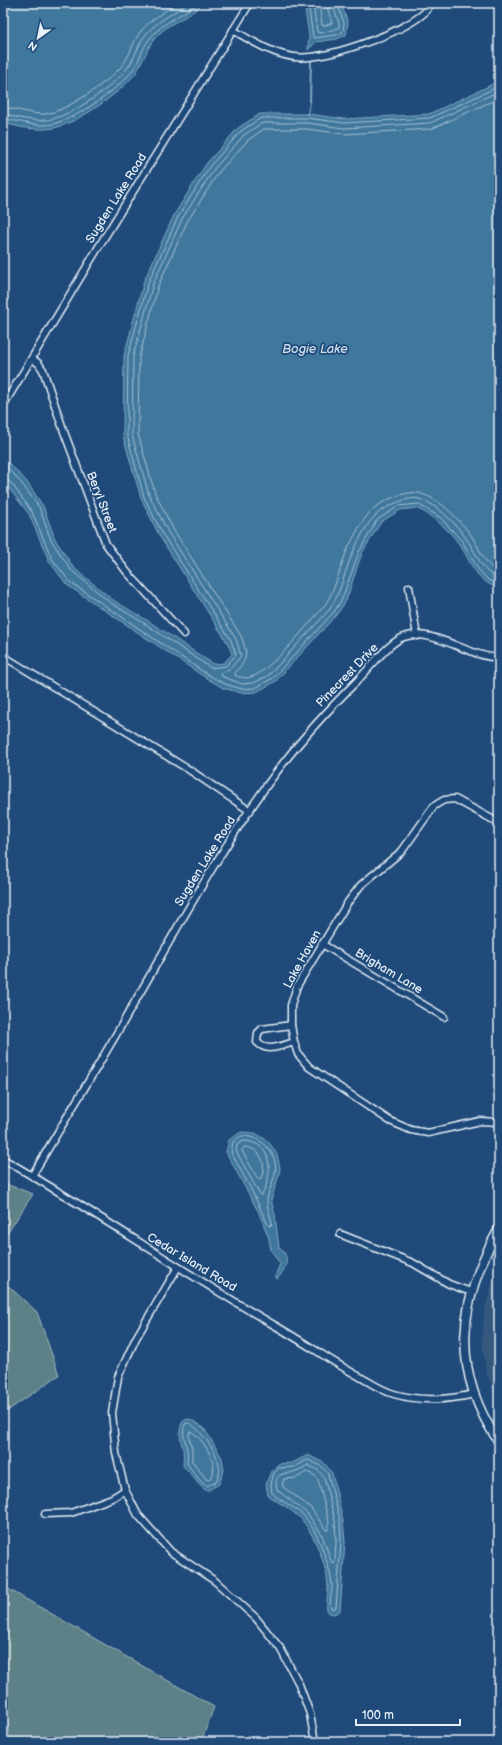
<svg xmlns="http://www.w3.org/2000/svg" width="502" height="1745" viewBox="0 0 502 1745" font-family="'Balsamiq Sans',sans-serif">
<rect width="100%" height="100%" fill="#1f4a7a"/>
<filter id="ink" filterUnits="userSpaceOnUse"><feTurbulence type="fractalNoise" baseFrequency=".025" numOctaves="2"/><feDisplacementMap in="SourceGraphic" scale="8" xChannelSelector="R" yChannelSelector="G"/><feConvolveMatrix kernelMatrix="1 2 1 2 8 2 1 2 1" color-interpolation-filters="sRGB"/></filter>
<g filter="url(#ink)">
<path fill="#35587e" d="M499,1267v142l-13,-38 -4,-29 2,-30 9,-32z"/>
<g fill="#5d8186" stroke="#a2b9bf">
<path d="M3,1183l30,11 -30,46z"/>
<path d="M3,1281l34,31 22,63 -56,39z"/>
<path d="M3,1586l211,121 -13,35h-198z"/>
</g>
<g fill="#41789d" stroke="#84a8c1">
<path d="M3,3h200c-12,14 -32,18 -45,32 -11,11 -14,26 -23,39 -15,19 -57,49 -81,54 -15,3 -36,0 -51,-6z"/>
<path d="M304,3h37l7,20 -2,12 -9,4 -21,3 -8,8 1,-14z"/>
<path d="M499,77v512c-26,-11 -26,-25 -40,-45 -11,-16 -26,-27 -42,-36l-17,2 -19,12 -19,31 -16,48 -9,13 -62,68 -19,10 -15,1 -18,-5 -20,-12 -136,-91 -18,-24 -20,-47 -26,-33v-20l8,4 16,17 16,24 12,33 18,28 40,33 37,22 63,42 11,-1 8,-9 -5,-12 -67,-105 -19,-39 -18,-62 1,-80 20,-75 30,-66 32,-51 32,-36 22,-14h48l36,5 85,-5 62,-29z"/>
<path d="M241,1132l14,1 13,8 9,13 3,14 -1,7 -8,25 4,15 4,33c13,8 7,21 -2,31l-2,-3 5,-12 -9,-14 -2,-11 -10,-26 -33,-61 3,-12z"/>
<path d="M190,1419l14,9 18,30 2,13 -5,13 -12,7c-11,-6 -15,-18 -24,-25 0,-5 1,-12 0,-17 -3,-11 -5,-18 0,-29z"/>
<path d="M308,1455l16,8 8,10 11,47 2,22 -5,69 -6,3 -7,-2c-1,-9 1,-16 1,-24 0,-20 -15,-58 -29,-71 -9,-8 -20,-15 -31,-21l-2,-12 5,-13 7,-7 14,-1z"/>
</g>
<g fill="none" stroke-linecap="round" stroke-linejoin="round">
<g stroke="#a5c1d4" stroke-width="1">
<path d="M308,3l5,34 2,1 21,-3 7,-3 1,-9 -7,-20"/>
<path d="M313,3l4,29 4,1 18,-5v-5l-7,-20"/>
<path d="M319,3l3,22 2,1 8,-3 -6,-20"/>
<path d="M499,90l-4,3 -65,30 -86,5 -37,-5h-45l-18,12 -30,34 -32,50 -29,65 -20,73 -1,78 17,60 19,37 68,107 5,17 -12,14 -9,3 1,3 21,8 12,-1 15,-8 61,-66c12,-19 15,-40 24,-59 4,-9 14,-28 21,-34 9,-9 32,-20 44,-17 17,4 37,25 46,38 12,15 15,35 34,42"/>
<path d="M499,98l-68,31 -87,5 -37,-5h-43l-16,11 -30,33 -31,49 -29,64 -19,72 -1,76 17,59 18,36 68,107c7,19 7,22 -6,37l1,3c5,1 10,3 15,1 18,-4 60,-56 74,-72 12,-18 15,-40 24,-59 6,-11 13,-25 21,-34 9,-10 38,-24 52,-18 19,6 32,21 45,36 11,12 16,36 32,42"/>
<path d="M3,108c14,0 28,7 42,6 21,-2 67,-34 79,-51 7,-10 9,-22 17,-32 10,-12 24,-20 37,-28"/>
<path d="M3,114c4,0 8,2 12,3 9,2 20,4 30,3 23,-1 70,-34 83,-53 8,-10 10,-24 19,-34 12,-13 28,-21 42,-30"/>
<path d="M3,119c14,1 28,7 42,6 25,-1 72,-34 87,-54 8,-10 10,-24 19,-34 13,-15 31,-22 47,-34"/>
<path d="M3,465l5,3 15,17 16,22 12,33 20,30 40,33 36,22 64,43 15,-2 10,-11 -5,-15 -68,-105 -19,-38 -17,-62 1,-79 20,-73 30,-66 32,-51 31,-35 20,-13h46l37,5 86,-5 63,-29 6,-6"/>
<path d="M3,478l3,1 6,5 20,28 20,47 18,23 135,91 20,11 17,5 13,-1 18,-10 61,-66 8,-13 17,-47 18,-32 22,-14 19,-2 23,14 21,23 16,28 10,11 11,4"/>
<path d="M241,1136c20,-1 38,17 34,38 -2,9 -7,17 -8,26 0,9 4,16 5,24l-2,2 -2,-1 -16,-34 -21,-39 2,-10z"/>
<path d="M243,1141c31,0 30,34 19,54h-2l-24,-44 1,-6z"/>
<path d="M245,1147c17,1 23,20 15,33l-2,-1 -16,-28z"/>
<path d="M189,1423c14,8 40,42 27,58 -2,2 -6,3 -9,5 -8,-3 -14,-16 -20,-22 0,-5 1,-10 0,-14 -1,-9 -6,-16 -2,-26z"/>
<path d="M190,1431c12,4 34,40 18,49l-2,-1 -14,-18v-12l-3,-11z"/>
<path d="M308,1460l13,6 7,8 12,46 1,22 -5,65 -2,2 -3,-1c-2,-8 1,-14 1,-21 -1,-20 -15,-59 -30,-73 -9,-8 -22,-13 -30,-21l-1,-9 3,-11 5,-5 15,-1z"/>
<path d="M308,1465l10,5 6,7 11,44 1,21 -1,19 -1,2 -3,-2 -9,-26 -15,-22 -30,-23c-4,-20 7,-14 19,-19 4,-1 8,-4 12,-6z"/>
<path d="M307,1472l7,3 4,5 11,42 -1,8h-2l-15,-22 -29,-22 2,-7 12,-1z"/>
</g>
<path stroke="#84a8c1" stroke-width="2" d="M308,114l2,-12 1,-40"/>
<defs>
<g id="minor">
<path d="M233,30c19,11 39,24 61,27 30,4 108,-24 130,-44 3,-3 5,-7 7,-10"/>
<path d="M32,358l7,6 4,6 20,59 43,115 21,28 57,62"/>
<path d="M3,406l98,-163 149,-240"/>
<path d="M409,587l8,49"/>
<path d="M3,656l188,115 59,40"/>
<path d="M499,823l-44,-24 -11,1 -10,6 -32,45 -41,34 -13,17 -51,84 -6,19v20l3,17 4,12 11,13 81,54 21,9 17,3 52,-12 19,1"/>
<path d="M322,944l122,73"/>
<path d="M291,1025l-29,4 -4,4 -1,9c10,11 24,4 37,0"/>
<path d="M3,1159c92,52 179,113 271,166 30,17 58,37 88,53 10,6 21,13 32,16 28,8 53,6 81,0"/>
<path d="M32,1176c32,-55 66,-109 97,-164 48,-83 94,-169 152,-246 23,-30 49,-58 76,-85 11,-11 32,-39 47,-44 28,-10 65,20 95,21"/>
<path d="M340,1234l73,29 36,21 22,8"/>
<path d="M178,1267l-42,71 -18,39 -6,36 4,40 9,37 13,25 33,37 44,29 41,37 24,30 19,36 11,30 5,28"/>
<path d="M45,1514l26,-1 41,-15 13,-8"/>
<path d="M497,1742l2,-2"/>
</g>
<path id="secondary" d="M499,1229c-41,71 -49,142 0,213"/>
</defs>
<use href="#minor" stroke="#e8f1f8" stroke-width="9"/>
<use href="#secondary" stroke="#e8f1f8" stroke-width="11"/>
<use href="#minor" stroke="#1f4a7a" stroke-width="6"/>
<use href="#secondary" stroke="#1f4a7a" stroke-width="8"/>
</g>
</g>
<g text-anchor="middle" stroke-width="3.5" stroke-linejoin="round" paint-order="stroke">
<g font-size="12" fill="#e8f1f8" stroke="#1f4a7a">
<text transform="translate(116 198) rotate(-58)" y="4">Sugden Lake Road</text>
<text transform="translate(102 502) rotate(69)" y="4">Beryl Street</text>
<text transform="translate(347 675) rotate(-46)" y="4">Pinecrest Drive</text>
<text transform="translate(205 861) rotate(-58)" y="4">Sugden Lake Road</text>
<text transform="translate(302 959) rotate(-61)" y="4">Lake Haven</text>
<text transform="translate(389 971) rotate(31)" y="4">Brigham Lane</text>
<text transform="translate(192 1262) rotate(31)" y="4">Cedar Island Road</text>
</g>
<g font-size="13" font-style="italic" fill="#cfdfea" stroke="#1f4a7a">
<text x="315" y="353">Bogie Lake</text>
</g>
</g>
<rect width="502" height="1745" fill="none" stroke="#1f4a7a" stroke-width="16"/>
<rect x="8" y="8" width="486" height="1729" fill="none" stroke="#e8f1f8" stroke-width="1.5" filter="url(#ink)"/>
<g transform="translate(38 38) rotate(213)" stroke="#1f4a7a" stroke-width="3" paint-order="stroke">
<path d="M0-3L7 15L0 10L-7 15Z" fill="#e8f1f8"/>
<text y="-6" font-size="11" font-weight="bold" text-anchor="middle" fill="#e8f1f8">N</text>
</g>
<path d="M356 1719v6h104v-6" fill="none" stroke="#e8f1f8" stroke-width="2"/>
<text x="362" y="1719" font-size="12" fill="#e8f1f8" stroke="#1f4a7a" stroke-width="3" paint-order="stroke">100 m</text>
</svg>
